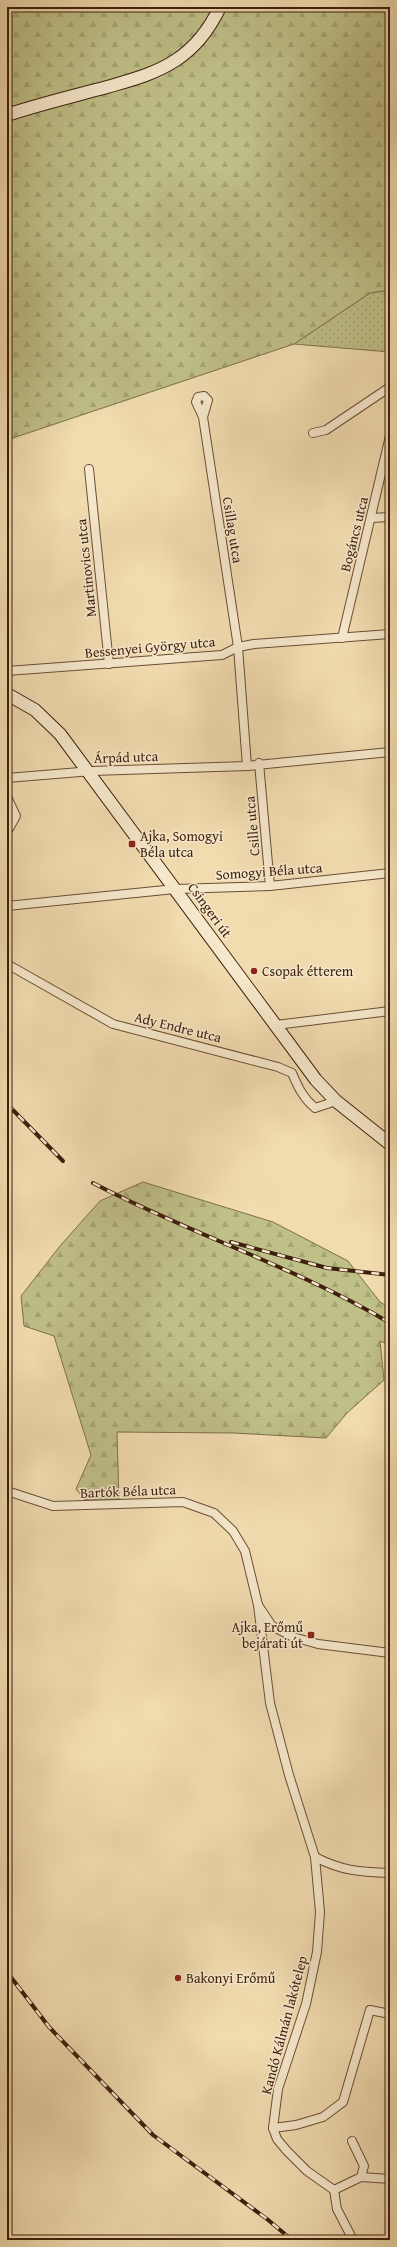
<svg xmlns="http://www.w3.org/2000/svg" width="397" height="2247" viewBox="0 0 397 2247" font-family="'Gentium Book Plus',serif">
<defs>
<pattern id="grass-dots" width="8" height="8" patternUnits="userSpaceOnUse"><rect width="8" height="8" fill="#bfbf88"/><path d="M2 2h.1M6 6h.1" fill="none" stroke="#a5a474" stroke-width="1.8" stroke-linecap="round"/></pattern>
<pattern id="forest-firs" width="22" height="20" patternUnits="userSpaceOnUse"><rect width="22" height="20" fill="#bfbf88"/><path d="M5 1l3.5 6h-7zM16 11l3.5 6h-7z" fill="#a5a474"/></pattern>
</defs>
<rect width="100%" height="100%" fill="#f1dcb0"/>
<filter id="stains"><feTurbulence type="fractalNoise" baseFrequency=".005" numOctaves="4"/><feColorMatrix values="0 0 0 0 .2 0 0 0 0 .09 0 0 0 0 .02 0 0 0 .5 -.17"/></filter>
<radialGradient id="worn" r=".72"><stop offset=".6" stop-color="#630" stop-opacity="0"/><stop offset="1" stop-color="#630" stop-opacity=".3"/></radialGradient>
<path fill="url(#grass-dots)" stroke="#7e6f4a" d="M390,290v62l-96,-8 76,-51z"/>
<g fill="url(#forest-firs)" stroke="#7e6f4a">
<path d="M7,7h383l-4,19 4,6v258l-20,3 -76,51 -287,96z"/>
<path d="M143,1182l130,40 75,39 32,41 10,6v37l-10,-4 4,39 -37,33 -21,25 -93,-5 -116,-1 2,68h-34l-9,-11 15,-34 -37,-119 -30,-10 -3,-30 39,-50 40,-45z"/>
</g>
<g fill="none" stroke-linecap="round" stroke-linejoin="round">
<defs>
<g id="street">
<path d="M203,417l5,-17 -4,-4 -6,1 -2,5 7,15 35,230 9,119"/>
<path d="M313,433l13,-3 64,-43"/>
<path d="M89,469l20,195"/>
<path d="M371,518l19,-1"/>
<path d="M342,638l48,-202"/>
<path d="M7,671l215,-16 16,-8 16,-3 136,-10"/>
<path d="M259,763l11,123"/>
<path d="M7,778l85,-7 155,-5 143,-14"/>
<path d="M7,797l9,19 -9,16"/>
<path d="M7,906l168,-17 95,-3 120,-13"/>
<path d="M7,964l106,60 165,43 14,6c6,14 11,25 23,35l21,-7"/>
<path d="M276,1025l114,-14"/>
<path d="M7,1491l46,15 130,-4 31,11 19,18 12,20 13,54 14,21 21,11 25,7 72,9"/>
<path d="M258,1605l12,98 19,72 26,82 5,55 -3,40 -11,52 -28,85 -5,39 4,11 10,12 20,20 27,19 3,19 16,31"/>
<path d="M315,1857c27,14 45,15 75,16"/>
<path d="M273,2128l23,-3 27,-8 20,-15 27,-92 20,4"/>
<path d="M352,2141l12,25 -3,11"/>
<path d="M334,2190l27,-13 29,2"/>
</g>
<g id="secondary">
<path d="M7,115c33,-11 67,-19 100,-28 24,-7 48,-13 69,-27 20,-13 34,-32 44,-53"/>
<path d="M7,694l28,16 25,24 256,346 20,21 54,43"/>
</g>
</defs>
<use href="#street" stroke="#6b4e35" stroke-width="10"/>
<use href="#secondary" stroke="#3e1f0c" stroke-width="14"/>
<use href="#street" stroke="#f6e8cc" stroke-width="8"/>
<use href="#secondary" stroke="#f6e8cc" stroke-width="12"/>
<defs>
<g id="rail">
<path d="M7,1104l56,57"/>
<path d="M93,1183c97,51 203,84 297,140"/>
<path d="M231,1242l96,26 63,7"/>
<path d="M7,1972l42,55 104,108 114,84 25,21"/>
</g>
</defs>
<use href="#rail" stroke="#3e1f0c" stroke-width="4"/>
<use href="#rail" stroke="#f6e8cc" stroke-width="2.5" stroke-dasharray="8" stroke-linecap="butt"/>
</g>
<g fill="#8f2418" stroke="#f6e8cc" stroke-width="1.5">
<rect x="128" y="840" width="8" height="8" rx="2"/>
<circle cx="254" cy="971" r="4"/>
<rect x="307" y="1631" width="8" height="8" rx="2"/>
<circle cx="178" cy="1978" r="4"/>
</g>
<g text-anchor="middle" stroke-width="3" stroke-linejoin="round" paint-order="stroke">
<g font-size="14" fill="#3e1f0c" stroke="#f6e8cc">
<text transform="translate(233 530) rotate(81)" y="5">Csillag utca</text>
<text transform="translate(354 534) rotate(-76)" y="5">Bogáncs utca</text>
<text transform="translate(86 568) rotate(-96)" y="5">Martinovics utca</text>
<text transform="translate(150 647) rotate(-5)" y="5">Bessenyei György utca</text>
<text transform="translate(126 757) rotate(-2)" y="5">Árpád utca</text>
<text transform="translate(252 826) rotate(-95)" y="5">Csille utca</text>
<text transform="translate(269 871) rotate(-4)" y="5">Somogyi Béla utca</text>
<text transform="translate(210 910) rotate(54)" y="5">Csingeri út</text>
<text transform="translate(178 1027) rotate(14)" y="5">Ady Endre utca</text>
<text transform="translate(128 1491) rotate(-2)" y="5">Bartók Béla utca</text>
<text transform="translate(284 2025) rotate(-75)" y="5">Kandó Kálmán lakótelep</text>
</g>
<g font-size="14" fill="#3e1f0c" stroke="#f6e8cc" text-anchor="start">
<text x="140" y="841">Ajka, Somogyi<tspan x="140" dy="16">Béla utca</tspan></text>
<text x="262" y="976">Csopak étterem</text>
<text x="303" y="1632" text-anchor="end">Ajka, Erőmű<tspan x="303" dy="16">bejárati út</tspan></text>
<text x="186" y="1983">Bakonyi Erőmű</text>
</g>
</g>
<rect width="397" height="2247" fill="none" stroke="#f1dcb0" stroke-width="24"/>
<rect x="8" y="8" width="381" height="2231" fill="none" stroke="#3e1f0c" stroke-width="2"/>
<rect x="12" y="12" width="373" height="2223" fill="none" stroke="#3e1f0c"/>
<rect width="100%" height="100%" filter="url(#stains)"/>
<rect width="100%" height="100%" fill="url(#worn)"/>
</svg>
